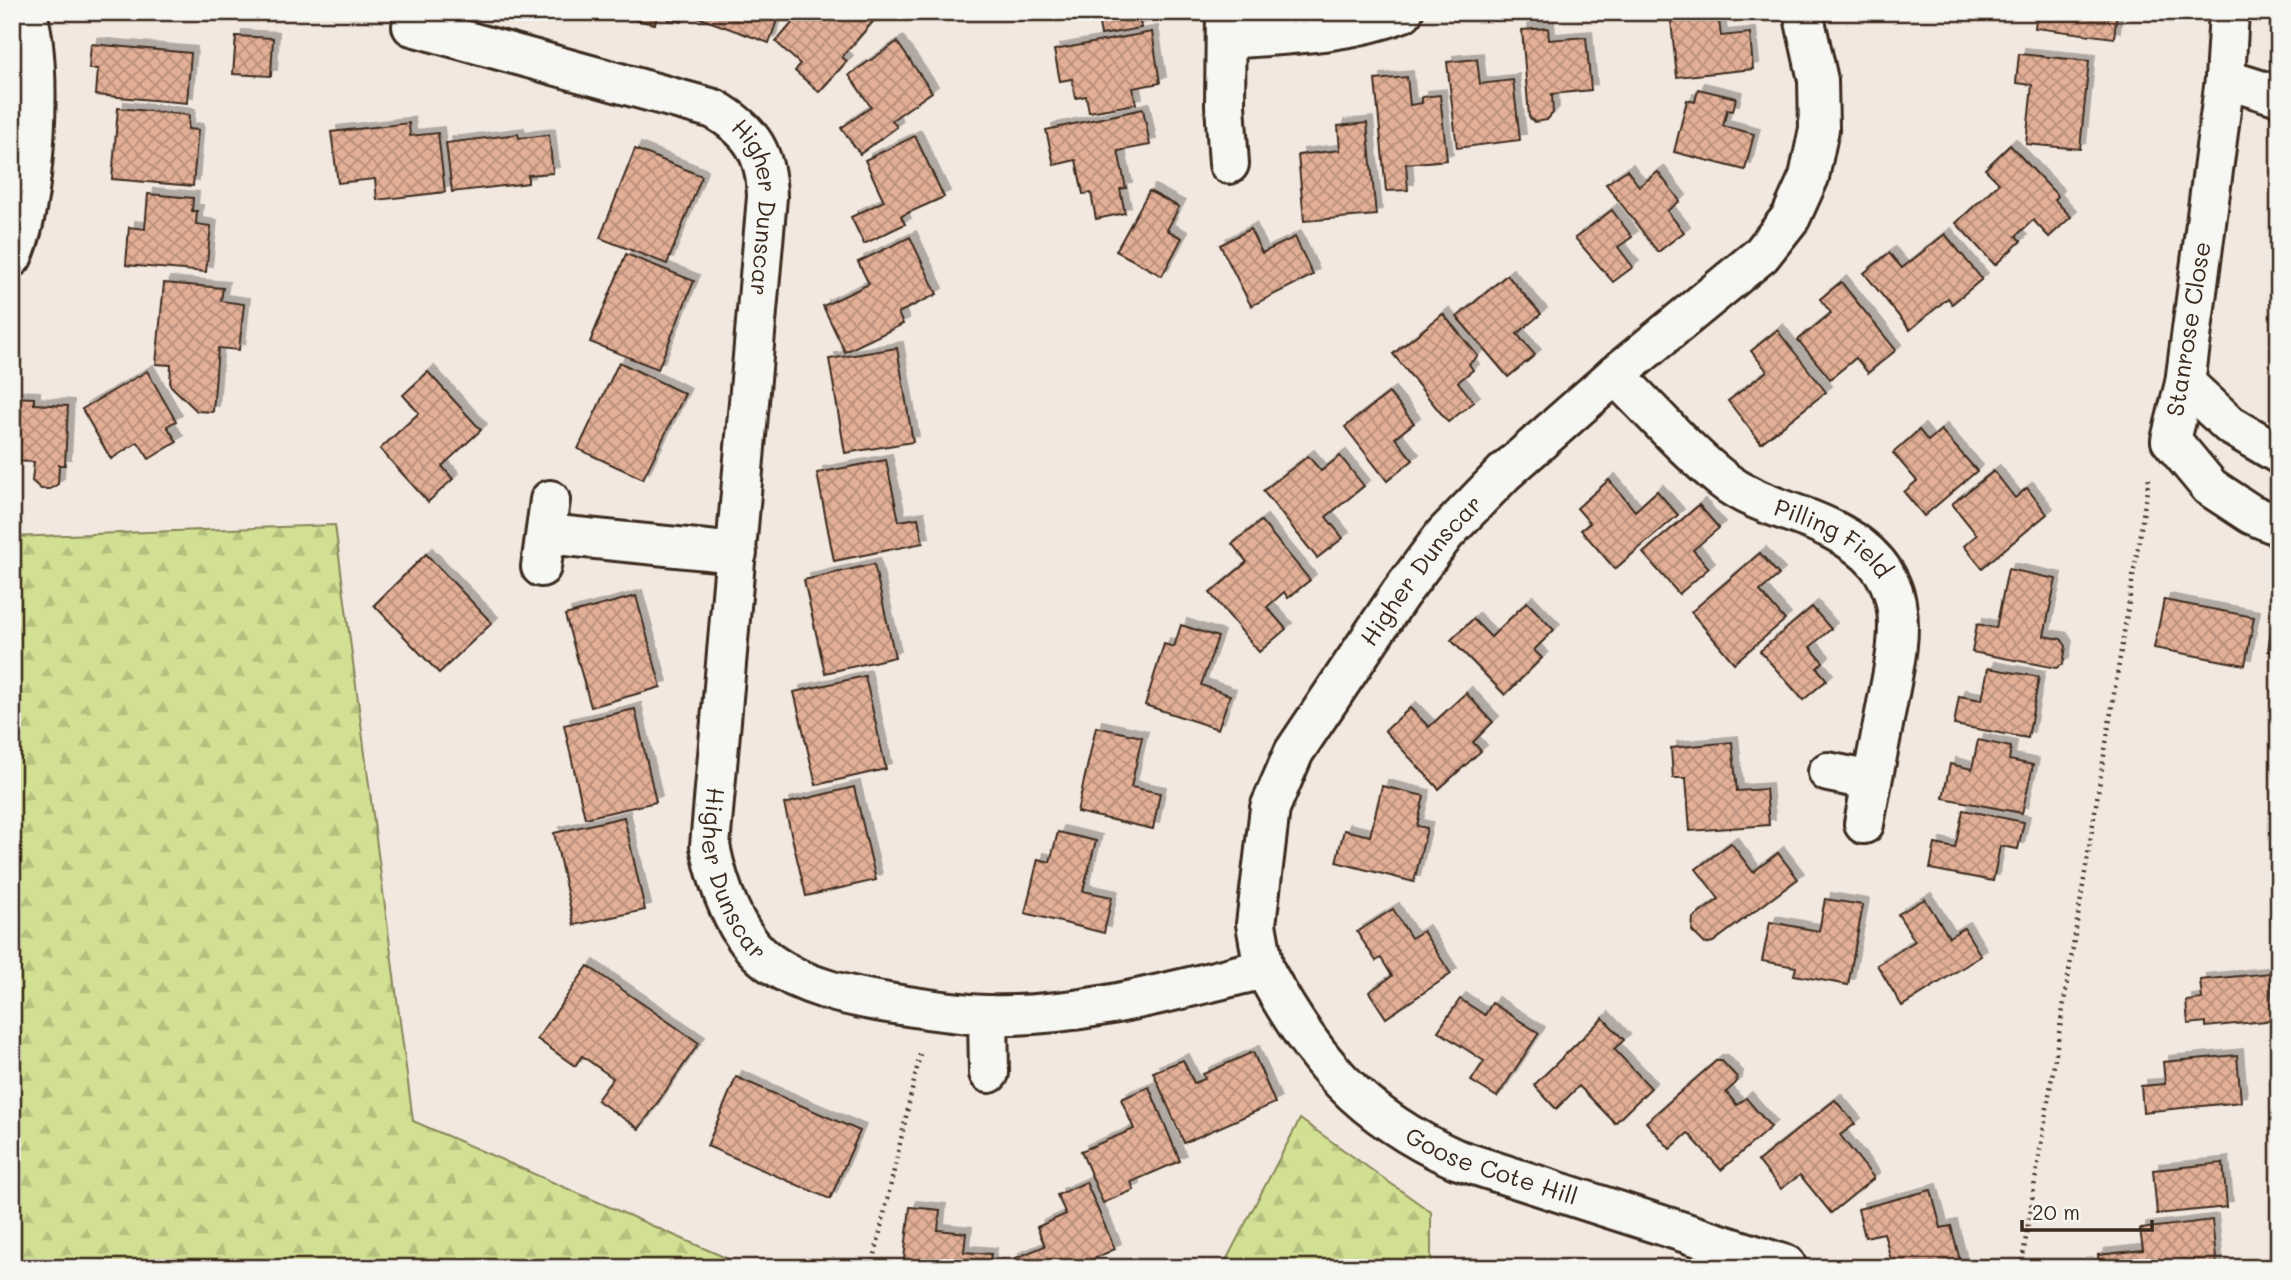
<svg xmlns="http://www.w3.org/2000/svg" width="2291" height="1280" viewBox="0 0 2291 1280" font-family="Mali,sans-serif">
<defs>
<pattern id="forest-firs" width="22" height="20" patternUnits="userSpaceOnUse" patternTransform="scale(1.75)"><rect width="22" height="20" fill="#d2e093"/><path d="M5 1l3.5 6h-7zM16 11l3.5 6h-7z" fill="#b5c07e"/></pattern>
<pattern id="building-cross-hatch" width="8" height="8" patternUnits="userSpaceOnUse" patternTransform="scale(1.75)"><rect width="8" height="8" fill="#e3af97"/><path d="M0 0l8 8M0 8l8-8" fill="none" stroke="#b98f7b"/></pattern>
<filter id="shadow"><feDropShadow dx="6" dy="-6" stdDeviation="0" flood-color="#0004"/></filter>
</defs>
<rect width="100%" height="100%" fill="#f2e8e0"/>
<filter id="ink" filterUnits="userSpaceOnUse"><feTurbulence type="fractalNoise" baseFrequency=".0143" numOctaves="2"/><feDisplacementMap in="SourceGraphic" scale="14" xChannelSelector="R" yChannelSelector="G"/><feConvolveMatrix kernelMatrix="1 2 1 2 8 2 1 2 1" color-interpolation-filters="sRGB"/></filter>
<g filter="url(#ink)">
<g fill="url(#forest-firs)" stroke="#868558" stroke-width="2">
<path d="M335,525l78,596 336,147h-737v-731z"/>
<path d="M1300,1119l131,93v56h-209z"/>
</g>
<g fill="url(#building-cross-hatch)" stroke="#3b2a1e" stroke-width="2" filter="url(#shadow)">
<path d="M90,12h85v7z"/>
<path d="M615,12h69l-2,10 -14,-2 1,-6 -11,-1 -3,11 -41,-8z"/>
<path d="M699,12h81l-11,31 -72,-26z"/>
<path d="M794,12h75l7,6 -34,39 5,4 -28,31 -24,-21 5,-7 -24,-22 17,-20 -4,-4z"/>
<path d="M1097,12h42l2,16 -40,7z"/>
<path d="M1670,12h48l3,24 29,-3 3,36 -76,8z"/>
<path d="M2037,12h80l-3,26 -79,-10z"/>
<path d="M1548,28l1,12 37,-3 5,53 -39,4 1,19 -6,7 -13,2 -5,-5 -7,-87z"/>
<path d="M1152,32l8,51 -27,5 3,16 -47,8 -3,-16 -10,2 -4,-19 -12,2 -6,-31z"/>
<path d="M236,36l37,2 -2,38 -38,-2z"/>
<path d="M897,42l35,50 -40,28 5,7 -37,27 -19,-26 30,-21 -22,-32z"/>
<path d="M91,44l100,9 -4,50 -91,-8 2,-26h-9z"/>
<path d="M2019,54l70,7 -9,88 -54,-5 6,-59 -16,-2z"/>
<path d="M1477,59l3,25 33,-4 7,60 -63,8 -10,-86z"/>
<path d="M1407,77l3,28 12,-2v-6l18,-2 7,65 -41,4 2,26 -22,1 -11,-111z"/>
<path d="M1698,89l38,9 -3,13 -6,-1 -4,16 31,8 -9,36 -71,-18 13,-52 8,2z"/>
<path d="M118,108l71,7 -1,14 10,1 -5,56 -81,-7z"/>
<path d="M1143,109l7,36 -32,6 8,37 -6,1 5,24 -29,6 -5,-26 -8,1 -7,-34 -22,5 -8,-35z"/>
<path d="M409,123l1,13 28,-3 7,59 -68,8 -2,-21 -37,4 -7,-51z"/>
<path d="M1367,123l9,92 -72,6 -6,-66 42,-5 -2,-24z"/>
<path d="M518,134l1,4 30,-3 4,38 -25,2v8l-76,9 -6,-49z"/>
<path d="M915,136l29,61 -43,19 4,8 -41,20 -13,-27 33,-16 -19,-41z"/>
<path d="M2010,145l48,51 -3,4 16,17 -22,20 -16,-17 -17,16 5,5 -26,24 -39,-42 43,-40 -14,-14z"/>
<path d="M635,149l67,27 -35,88 -67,-26z"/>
<path d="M1627,170l12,16 19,-14 22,29 -13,10 17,21 -26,20 -52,-68z"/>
<path d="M1149,191l30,16 -12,23 15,8 -20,38 -46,-25z"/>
<path d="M148,194l45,4 -1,13h5l-1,13 15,2 -5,46 -80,-7 3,-38 16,2z"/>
<path d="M1612,210l20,27 -14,10 15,20 -20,15 -38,-44z"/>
<path d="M1250,229l12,24 33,-16 18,38 -62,31 -31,-61z"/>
<path d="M1945,234l37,45 -30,25 -4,-6 -38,32 -46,-57 25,-20 13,15z"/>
<path d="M910,237l27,57 -39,19 5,11 -58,28 -22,-46 46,-22 -11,-22z"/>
<path d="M626,254l68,27 -36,88 -68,-27z"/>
<path d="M1507,275l34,39 -24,20 18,21 -27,22 -51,-60z"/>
<path d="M1841,282l55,68 -28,23 -12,-15 -26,21 -32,-39 33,-27 -11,-14z"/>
<path d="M164,283l59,5 -2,13 23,3 -5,46 -21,-2 -5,64 -16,-1 -27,-26 1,-20 -15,-1z"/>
<path d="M1443,314l35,42 -9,8 4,6 -15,12 16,20 -26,20 -55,-68z"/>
<path d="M1777,330l49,62 -65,51 -33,-42 39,-30 -16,-20z"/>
<path d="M897,348l16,94 -68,11 -16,-94z"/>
<path d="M619,362l66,32 -42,85 -65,-30z"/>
<path d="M147,371l29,50 -9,5 10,16 -28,17 -11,-17 -27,17 -29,-50z"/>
<path d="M428,372l53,58 -39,36 11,13 -25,23 -48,-53 39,-36 -16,-18z"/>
<path d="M1389,393l25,30 -19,15 18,22 -26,21 -42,-54z"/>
<path d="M12,397l22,1v6l34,2 -3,59h-6l-1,19 -8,5h-9l-9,-8 2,-19 -22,-1z"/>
<path d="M1919,430l9,11 13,-11 36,41 -53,45 -20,-24 13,-11 -24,-28z"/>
<path d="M1308,456l13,15 19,-15 24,30 -38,31 17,21 -26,20 -54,-67z"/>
<path d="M886,460l13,61 19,-3 5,25 -89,18 -17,-88z"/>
<path d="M1994,471l21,27 12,-10 20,26 -65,54 -18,-22 13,-11 -25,-31z"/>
<path d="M1609,480l26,31 22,-20 21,24 -63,54 -34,-39 9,-7 -13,-15z"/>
<path d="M1699,505l20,23 -26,22 16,18 -30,26 -36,-41z"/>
<path d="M1261,521l49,59 -22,18 -4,-6 -17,15 19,22 -27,23 -49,-59 37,-31 -15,-18z"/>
<path d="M1760,553l19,22 -19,16 25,29 -51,43 -43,-51z"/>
<path d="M426,554l66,69 -53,50 -65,-68z"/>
<path d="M874,564l21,93 -70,16 -21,-93z"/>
<path d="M2008,569l48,10 -12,57 17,3 5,7 -3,18 -7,4 -84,-16 5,-28 19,4z"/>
<path d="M636,596l25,91 -70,20 -26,-92z"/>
<path d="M2164,600l90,17 -9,48 -91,-17z"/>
<path d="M1527,602l27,28 -20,20 8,8 -37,37 -54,-55 22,-21 18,18z"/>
<path d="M2275,602h4v51l-11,-2z"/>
<path d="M1812,607l19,22 -21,18 13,15 -6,6 10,12 -24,20 -43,-49z"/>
<path d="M1181,625l37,12 -17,48 29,10 -12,34 -73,-24 19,-61 10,3z"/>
<path d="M1988,668l51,9 -11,61 -74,-13 5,-29 23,4z"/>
<path d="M865,676l21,93 -70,16 -22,-93z"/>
<path d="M1466,693l27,29 -20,20 8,9 -42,38 -54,-58 25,-23 19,19z"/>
<path d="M635,709l21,93 -71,16 -21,-93z"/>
<path d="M1096,727l46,10 -11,50 29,6 -7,36 -76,-17z"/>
<path d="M1978,740l33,7 -2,13 24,5 -11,48 -79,-15 7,-34 22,5z"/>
<path d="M1732,742l5,49 29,-2 3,36 -79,6 -4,-53h-13l-2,-30z"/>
<path d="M1382,786l42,10 -7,30 10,2 -13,54 -78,-20 8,-32 26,6z"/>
<path d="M854,787l22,93 -70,16 -22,-92z"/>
<path d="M1963,810l61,12 -6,27 -18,-3 -7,35 -63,-12 5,-25 20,4z"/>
<path d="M624,817l21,93 -71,15 -20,-92z"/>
<path d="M1058,832l38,9 -13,50 29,6 -8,36 -79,-20 13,-54 12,3z"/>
<path d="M1731,843l22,29 25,-19 20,26 -85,63 -8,2 -13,-13 1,-13 26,-19 -23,-30z"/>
<path d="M1825,899l38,6 -15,80 -54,-10 2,-8 -34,-6 8,-39 49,9z"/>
<path d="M1925,899l24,38 15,-9 17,28 -79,50 -25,-41 38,-24 -17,-27z"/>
<path d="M1393,909l18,29 12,-7 28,43 -65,44 -17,-26 23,-16 -11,-18 -5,3 -19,-29z"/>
<path d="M588,966l111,77 -60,86 -42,-29 16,-22 -31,-22 -7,10 -38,-27z"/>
<path d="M2270,973l5,47 -69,7v-5l-18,2 -2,-23 16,-2 -2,-19z"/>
<path d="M1460,999l25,16 7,-12 47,30 -42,64 -26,-16 13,-20 -46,-30z"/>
<path d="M1603,1018l21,22 -10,9 37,39 -36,35 -36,-37 -23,23 -22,-24z"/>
<path d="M1253,1052l22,51 -91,40 -31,-71 30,-12 11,23 11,-4 -2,-5z"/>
<path d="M2237,1055l4,47 -98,10 -2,-26 24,-2 -2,-22z"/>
<path d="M1716,1061h6l15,16 -1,6 -10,9 11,13 9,-7 25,29 -50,43 -33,-37 -18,16 -24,-27z"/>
<path d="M736,1077l124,54 -30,68 -123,-53z"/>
<path d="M1149,1087l31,74 -49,21 3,8 -31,13 -22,-52 53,-22 -13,-30z"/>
<path d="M1835,1100l20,24 -15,11 34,43 -43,35 -31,-38 -19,14 -23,-28z"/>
<path d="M2223,1163l4,44 -70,7 -4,-44z"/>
<path d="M1086,1182l29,67 -41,19h-58l-3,-9 32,-13 -8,-19 29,-13 -9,-19z"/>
<path d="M1931,1190l10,38 10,-2 11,42h-69l-9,-35 -19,4 -7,-28z"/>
<path d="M910,1207l30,3 -2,20 28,3 -2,19 27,2 -2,14h-86z"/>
<path d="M2212,1220l5,48h-118l-1,-13 45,-5 -3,-21z"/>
</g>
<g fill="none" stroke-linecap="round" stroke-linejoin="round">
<defs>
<g id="minor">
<path d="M1226,12l-1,93 4,59"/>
<path d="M2229,12l-4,67 -40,304 -14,57 39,47 41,27 28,12"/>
<path id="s1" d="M412,26l302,83c38,22 52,44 53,88l-57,649c8,39 25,91 59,116 34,25 78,34 119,41 33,5 66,11 100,12 93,3 187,-25 276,-46l-8,-45 14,-116 24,-56 106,-158 45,-60 59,-61 111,-98 146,-120 30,-38 18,-40 10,-48 -1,-49 -15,-68"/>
<path d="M1227,39c60,-5 120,-5 176,-27"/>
<path d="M2225,79l54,17"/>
<path d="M12,257c23,-44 32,-198 14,-245"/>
<path id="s2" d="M1615,375c35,34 69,74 107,104 32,26 75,32 111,51 84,43 68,102 53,179 -7,38 -15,76 -22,115"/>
<path d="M2185,383l45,42 49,29"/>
<path d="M546,534l191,19"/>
<path d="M541,567l9,-67"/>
<path d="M1828,772l44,9"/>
<path id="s3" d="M1264,969c49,91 96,147 192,190l330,106"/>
<path d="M988,1015l1,58"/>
</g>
</defs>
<use href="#minor" stroke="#3b2a1e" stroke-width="44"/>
<g stroke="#3b2a1e" stroke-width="4.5" stroke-dasharray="2 5" stroke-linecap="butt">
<path d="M12,1266l10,2"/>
<path d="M872,1268l49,-218"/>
<path d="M2021,1268l128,-790"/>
</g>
<use href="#minor" stroke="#f6f6f2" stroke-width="38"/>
</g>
</g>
<g text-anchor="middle" stroke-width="5" stroke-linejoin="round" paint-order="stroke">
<g font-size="24" fill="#3b2a1e" stroke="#f6f6f2">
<text dy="8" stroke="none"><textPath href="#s1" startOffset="430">Higher Dunscar</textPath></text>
<text transform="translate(2189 329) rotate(-81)" y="8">Stanrose Close</text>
<text dy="8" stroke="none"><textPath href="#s2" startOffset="276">Pilling Field</textPath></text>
<text dy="8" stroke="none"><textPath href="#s1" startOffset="2160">Higher Dunscar</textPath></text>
<text dy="8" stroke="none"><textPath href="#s1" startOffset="1106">Higher Dunscar</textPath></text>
<text dy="8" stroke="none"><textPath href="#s3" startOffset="312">Goose Cote Hill</textPath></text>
</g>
</g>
<rect width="2291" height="1280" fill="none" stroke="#f6f6f2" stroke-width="42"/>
<rect x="21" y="21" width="2249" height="1238" fill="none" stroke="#3b2a1e" stroke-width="2.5" filter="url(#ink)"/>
<path d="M2022 1220v10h130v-10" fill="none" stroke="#3b2a1e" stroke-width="3.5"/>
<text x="2032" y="1220" font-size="21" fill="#3b2a1e" stroke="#f6f6f2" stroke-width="5" paint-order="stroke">20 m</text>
</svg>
